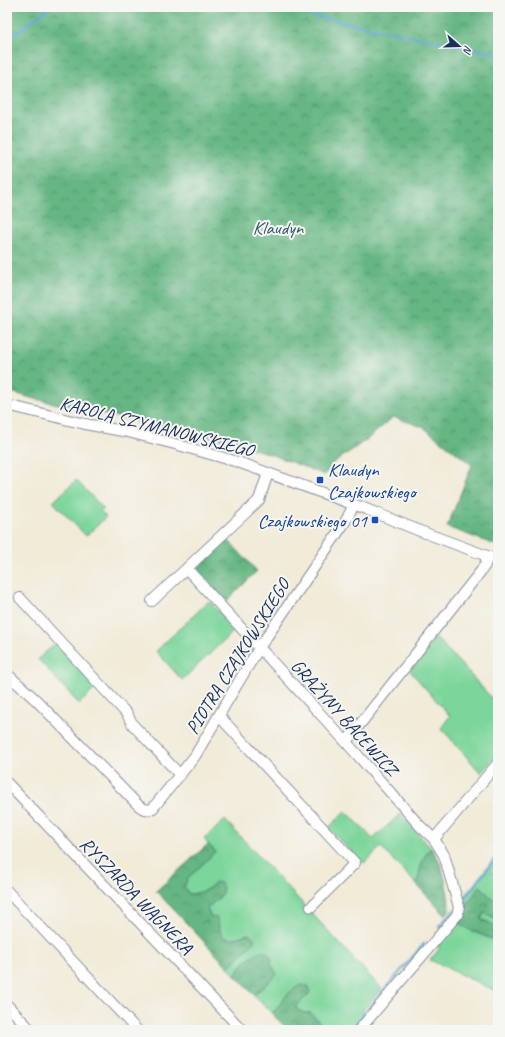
<svg xmlns="http://www.w3.org/2000/svg" width="505" height="1037" viewBox="0 0 505 1037" font-family="Caveat,sans-serif">
<defs>
<pattern id="forest-crowns" width="20" height="18" patternUnits="userSpaceOnUse"><rect width="20" height="18" fill="#65b682"/><path d="M2 6a3 3 0 1 1 6 0M12 15a3 3 0 1 1 6 0" fill="none" stroke="#52946e"/></pattern>
</defs>
<rect width="100%" height="100%" fill="#f6f6f2"/>
<filter id="ink" filterUnits="userSpaceOnUse"><feTurbulence type="fractalNoise" baseFrequency=".025" numOctaves="2"/><feDisplacementMap in="SourceGraphic" scale="8" xChannelSelector="R" yChannelSelector="G"/><feConvolveMatrix kernelMatrix="1 2 1 2 8 2 1 2 1" color-interpolation-filters="sRGB"/></filter>
<filter id="wash" filterUnits="userSpaceOnUse"><feTurbulence type="fractalNoise" baseFrequency=".012" numOctaves="4" result="noise"/><feDisplacementMap in="SourceGraphic" scale="16" xChannelSelector="R" yChannelSelector="G"/><feGaussianBlur stdDeviation="0.9" result="paint"/><feColorMatrix in="noise" values="0 0 0 0 0 0 0 0 0 0 0 0 0 0 0 0 0 1.4 0 .05"/><feComposite in="paint" operator="in"/></filter>
<g filter="url(#wash)">
<rect width="100%" height="100%" fill="#f1ebd8"/>
<g fill="#7cd59a" stroke="#4c827c">
<path d="M76,480l28,29 -3,3 5,5 -20,19 -33,-34z"/>
<path d="M209,601l26,29 -53,50 -26,-29z"/>
<path d="M436,637l62,68v49l-17,19 -40,-45 9,-12 -40,-45z"/>
<path d="M56,643l41,44 -18,17 -41,-45z"/>
<path d="M346,811l27,28 27,-25 31,34c-10,9 -11,24 -14,37l-36,-38 -17,16 -13,-11 -23,-24z"/>
<path d="M225,820l157,169 -20,22 3,3 -14,16h-25l-15,-17h-6l-8,-3 -1,-4 12,-11 2,-4 -3,-5 -21,10 -5,8 -9,10 -18,-19 23,-21 -32,-13 -10,14 -7,-8 26,-25 -6,-8 -17,5 -8,-2 -3,-5v-5l-10,-10 -3,-9 14,-12 -5,-14c-10,9 -14,11 -27,12l-5,-7 4,-9 27,-26 -11,-13z"/>
<path d="M498,853v10l-7,9 7,3v26c-13,-5 -9,-8 -18,-15l-14,19 -4,-4 -1,-6 4,1z"/>
<path d="M484,913l14,6v8l-17,-8z"/>
<path d="M458,922l14,9 22,9 3,3 1,49 -68,-32 10,-12 -4,-3z"/>
</g>
<g fill="url(#forest-crowns)" stroke="#407270">
<path d="M7,7h491v539l-51,-19 25,-62 -49,-38 -30,-10 -24,21 -37,26 -7,11 -55,-21 -46,-14 -189,-41 -28,-8z"/>
<path d="M227,539l30,32 -31,31 -28,-31 1,-5z"/>
<path d="M208,844l7,8 -27,26 -4,9 5,7c13,-1 17,-3 27,-12l5,1 2,5 -2,8 -14,12 3,8 7,2 3,14 3,5 9,2 16,-5 6,4v4l-26,25 -72,-76z"/>
<path d="M431,848c12,13 18,45 18,63l-4,4 -28,-30c3,-13 4,-28 14,-37z"/>
<path d="M480,886c9,7 5,10 18,15v18l-14,-6 -3,6 17,8v18c-4,-8 -18,-10 -26,-14 -5,-2 -9,-6 -14,-9 5,-5 10,-10 8,-17z"/>
<path d="M261,951l7,2 4,6 -1,5 6,10 -23,21 -19,-20c8,-11 14,-20 26,-24z"/>
<path d="M301,985l6,1 3,5 -2,4 -12,11 1,4 8,3h6l15,17h-38l-16,-16c10,-11 15,-24 29,-29z"/>
</g>
<g fill="none" stroke-linecap="round" stroke-linejoin="round">
<g stroke="#54a3ce" stroke-width="2.5">
<path d="M269,7l229,47"/>
<path d="M7,40l43,-33"/>
<path d="M463,900l35,-44"/>
<path d="M439,926l15,-16"/>
<path d="M350,1030l74,-86"/>
</g>
</g>
</g>
<g filter="url(#ink)">
<g fill="none" stroke-linecap="round" stroke-linejoin="round">
<defs>
<g id="minor">
<path d="M7,405l78,19 43,8 47,12 63,18 128,47 54,22 78,29"/>
<path d="M187,569l159,173 74,84 14,13 10,16 15,52 -2,8 -98,115"/>
<path d="M20,598l107,116 6,11 47,50"/>
<path d="M152,601l104,-98 3,-3 9,-27"/>
<path d="M7,674l29,26 102,105c4,4 10,6 15,3l42,-52 40,-68 24,-40 86,-126 9,-17"/>
<path d="M219,716l136,147 -44,44"/>
<path d="M346,742l135,-171 4,-6 2,-8"/>
<path d="M7,783l235,247"/>
<path d="M434,839l64,-76"/>
<path d="M7,891l130,139"/>
<path d="M7,1005l24,25"/>
</g>
</defs>
<use href="#minor" stroke="#868d9b" stroke-width="12"/>
<use href="#minor" stroke="#fff" stroke-width="10"/>
</g>
</g>
<g fill="#1a4fb4" stroke="#f6f6f2" stroke-width="1.5">
<rect x="316" y="476" width="8" height="8" rx="2"/>
<rect x="371" y="516" width="8" height="8" rx="2"/>
</g>
<g text-anchor="middle" stroke-width="4" stroke-linejoin="round" paint-order="stroke">
<g font-size="19" fill="#33586d" stroke="#f6f6f2">
<text x="278" y="234">Klaudyn</text>
</g>
<g font-size="19" fill="#1b2f5e" stroke="#f6f6f2">
<text transform="translate(157 426) rotate(14)" y="7">KAROLA SZYMANOWSKIEGO</text>
<text transform="translate(237 656) rotate(-58)" y="7">PIOTRA CZAJKOWSKIEGO</text>
<text transform="translate(345 717) rotate(48)" y="7">GRAŻYNY BACEWICZ</text>
<text transform="translate(137 895) rotate(46)" y="7">RYSZARDA WAGNERA</text>
</g>
<g font-size="19" fill="#164399" stroke="#f6f6f2" text-anchor="start">
<text x="328" y="476">Klaudyn<tspan x="328" dy="22">Czajkowskiego</tspan></text>
<text x="367" y="527" text-anchor="end">Czajkowskiego 01</text>
</g>
</g>
<rect width="505" height="1037" fill="none" stroke="#f6f6f2" stroke-width="24"/>
<g transform="translate(459 46) rotate(110)" stroke="#f6f6f2" stroke-width="3" paint-order="stroke">
<path d="M0-3L7 15L0 10L-7 15Z" fill="#1b2f5e"/>
<text y="-6" font-size="11" font-weight="bold" text-anchor="middle" fill="#1b2f5e">N</text>
</g>
</svg>
